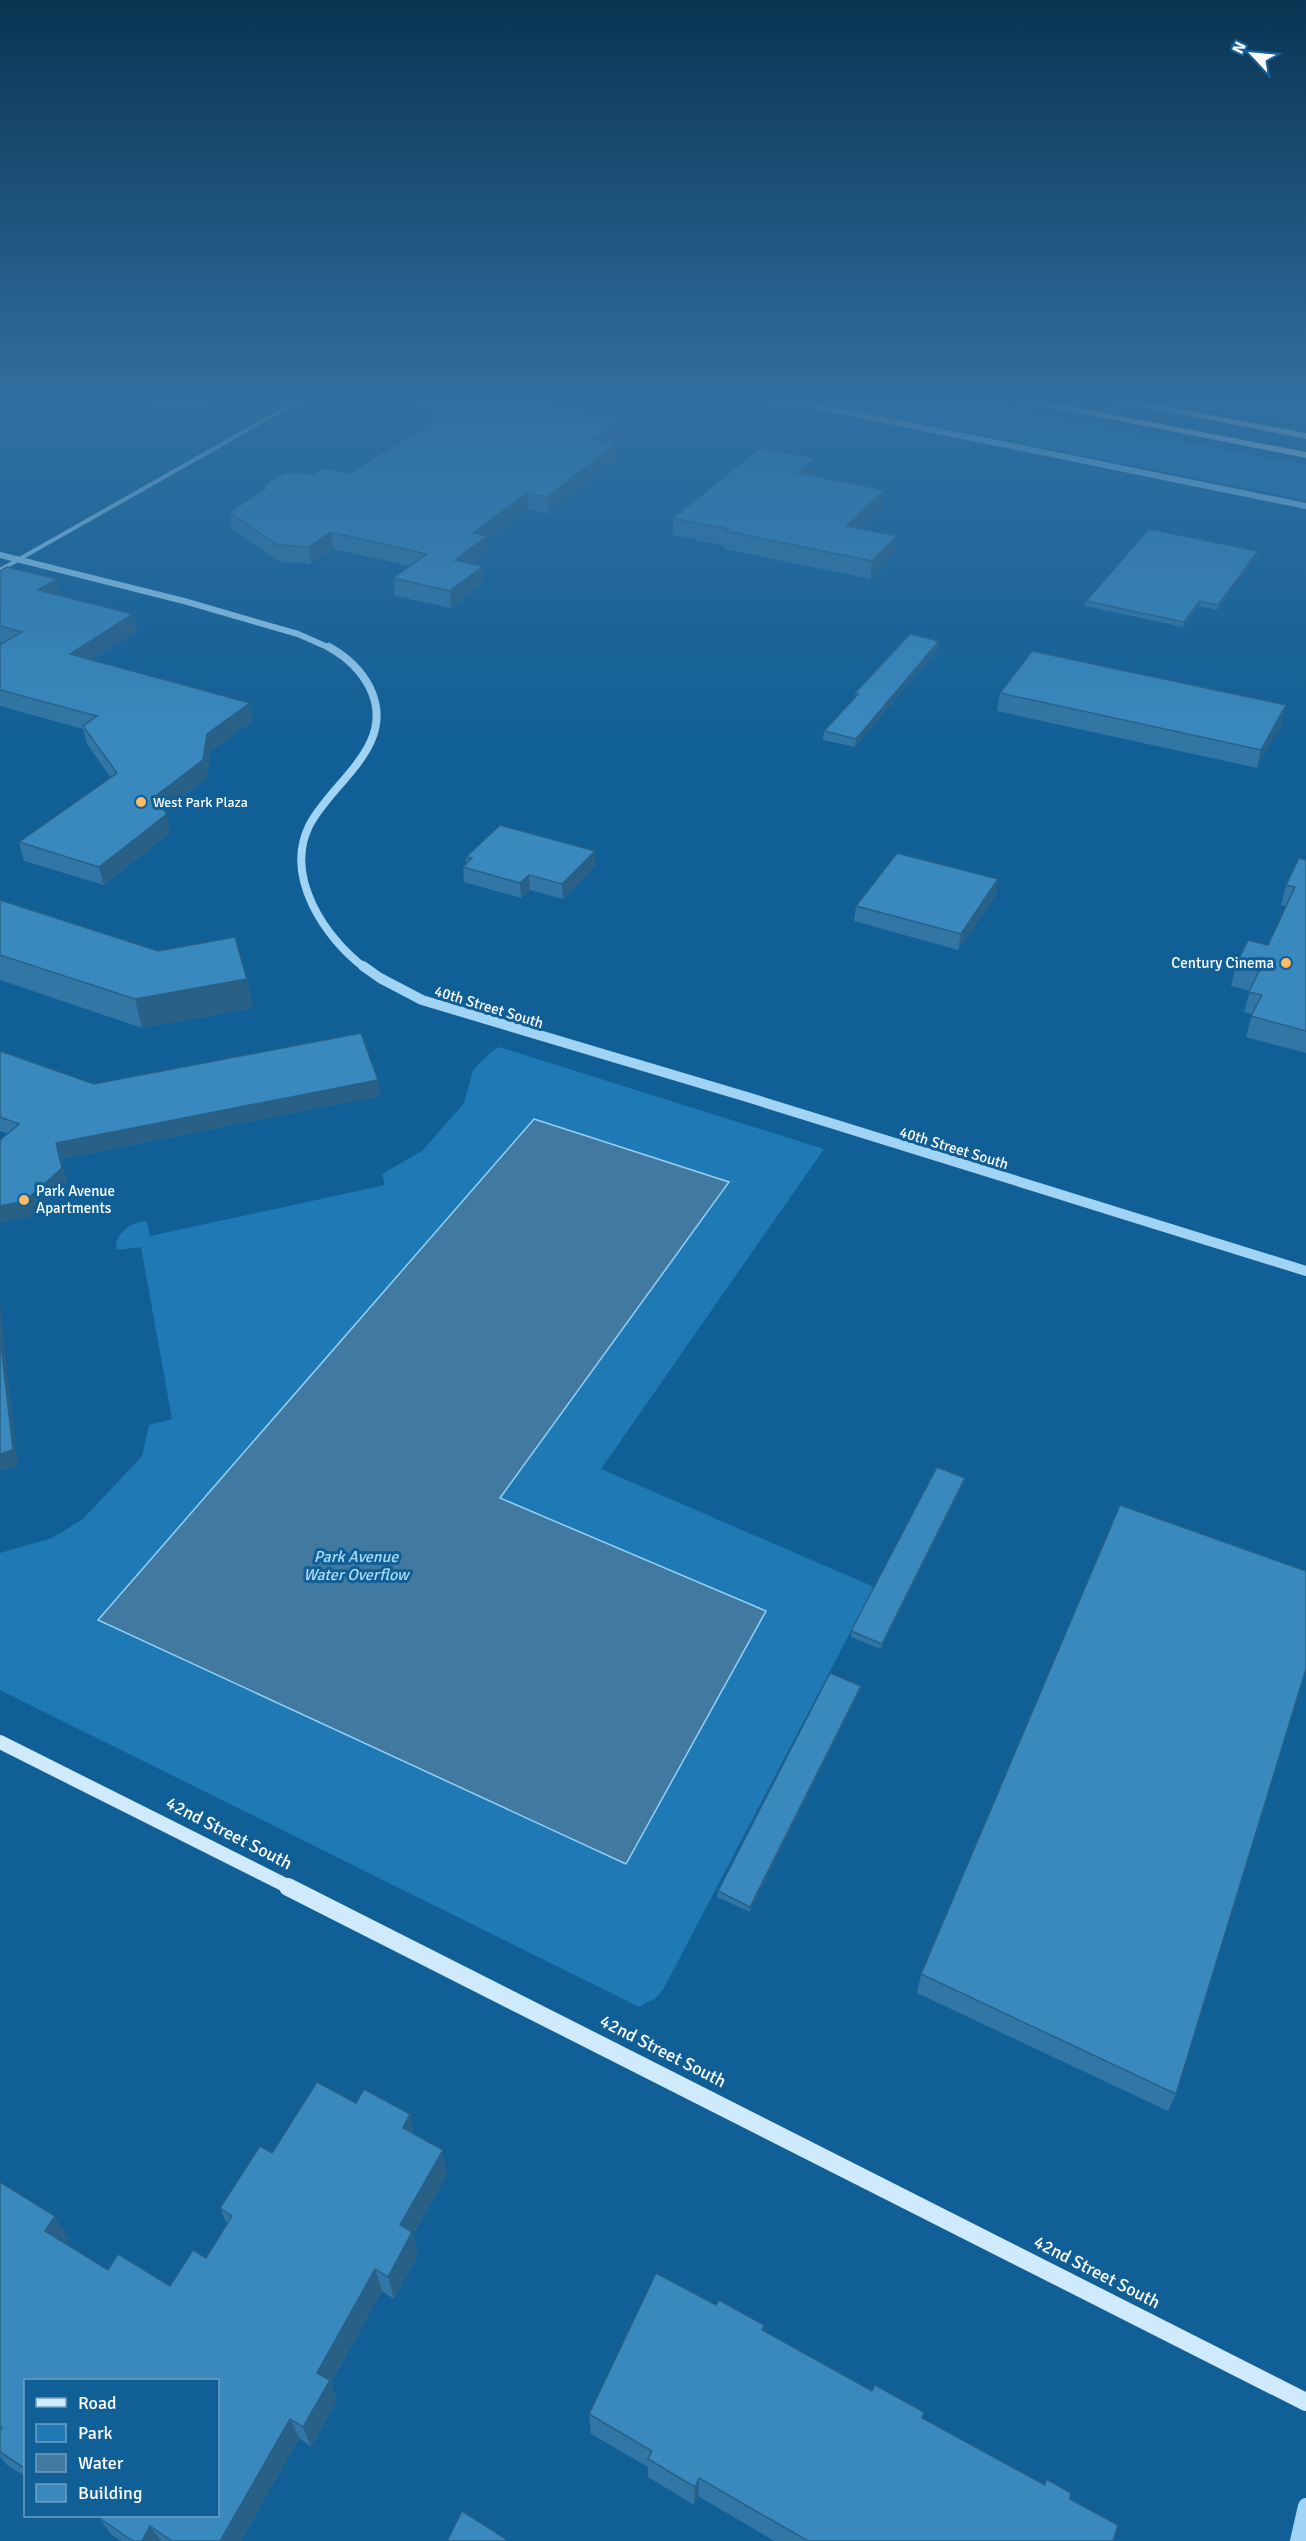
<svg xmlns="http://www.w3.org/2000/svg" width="1306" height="2541" viewBox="0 0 1306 2541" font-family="Signika,sans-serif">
<rect width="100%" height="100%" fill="#105f96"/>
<g fill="#1f79b4">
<path d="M787,396h159l360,69v35z"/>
<path d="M1133,396h173v30z"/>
<path d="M499,1047l325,102 -223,320 273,118 -210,401 -8,10 -17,9 -639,-317v-137l52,-15 31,-19 59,-63 7,-31 23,-6 -31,-172 -24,3c-5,-15 17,-31 30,-28l3,14 235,-51 -3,-11 40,-23 42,-48 9,-33 19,-19z"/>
</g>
<path fill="#4179a1" stroke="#91d0f7" stroke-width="1.5" d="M534,1119l195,63 -229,316 266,113 -140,253 -528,-244z"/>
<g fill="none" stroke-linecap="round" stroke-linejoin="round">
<path stroke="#a0d3f4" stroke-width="4" d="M0,570l307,-174"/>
<g stroke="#a0d3f4" stroke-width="6">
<path d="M766,396l540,110"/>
<path d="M0,555l184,46 114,33 34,15"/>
</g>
<path stroke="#a0d3f4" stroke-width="8" d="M329,647c18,10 32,23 41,41 28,58 -39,94 -61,138 -25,51 16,112 56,142"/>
<path stroke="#a0d3f4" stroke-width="10" d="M363,966l17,12 42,22 325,97 559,174"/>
<path stroke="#a0d3f4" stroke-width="16" d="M1298,2541l8,-35"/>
<path stroke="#cfeafd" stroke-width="14" d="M0,1742l291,146"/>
<path stroke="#cfeafd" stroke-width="18" d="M288,1887l1018,515"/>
<g fill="#fff" fill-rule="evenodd">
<path d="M995,396h21l290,56v6z"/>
<path d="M1090,396h21l195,37v6z"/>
</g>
</g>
<g fill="#3176a4">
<path d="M120,396h114l-30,17z"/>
<path d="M387,396h145v4l-4,2 94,18v16l-9,7h4v16l-69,55 -20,-5 -41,31 1,13 -15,11 11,19 -33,25 -56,-12 -2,-18 17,-12 -77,-17 -22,15 -31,-2 -48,-33 -2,-17 35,-23 -1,-4 48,-10 38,-2 87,-54v-2l-7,-2 -1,-11z"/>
<path d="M814,475l-1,1 72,14 -2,17 -23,22 37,7 -2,18 -25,25 -145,-30v-3l-52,-11v-17z"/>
<path d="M1257,556l-40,54 -18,-4 -16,21 -98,-21 1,-5z"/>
<path d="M0,571l61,25h-1l77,35 -46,29 159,43 2,18 -42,31 -3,26 -43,33 6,22 -66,52 -80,-24 -5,-19 92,-64 -24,-34 -4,-15 -83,-23v-61l3,-2 -3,-1z"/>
<path d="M939,641l-1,8 -83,98 -32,-7 1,-9 31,-34v-4z"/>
<path d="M1000,693l286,12 -4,17 -25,46 -260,-57z"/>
<path d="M595,851v15l-32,33 -33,-9 -9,8 -57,-16 -1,-15 3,-3v-7z"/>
<path d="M1306,860v193l-60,-16 6,-23 -8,-2 6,-21 -19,-5 5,-21 32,-20 18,-39 -5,-1 5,-20z"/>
<path d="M998,879l-2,16 -38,55 -104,-29 2,-15z"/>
<path d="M0,900l247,79 6,29 -111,20 -142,-48z"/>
<path d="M0,1051l94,33 286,12 -319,63 6,24 -37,34 -22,-83 -8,-3z"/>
<path d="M965,1478l-1,5 -83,166 -30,-12v-6z"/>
<path d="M861,1686l-1,5 -110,221 -33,-15 1,-6z"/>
<path d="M921,1974l255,120 -8,17 -251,-118z"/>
<path d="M415,2135l32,39 -34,61 5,20 -24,44 -12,-8 -51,92 6,17 -26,47 -12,-9 -58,103h-120l-9,-6 -14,-18 120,-1 -192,-136v97l-19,-12 -7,-8v-275l69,57 -4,4 43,27 62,16 36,-28 21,-34 -7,-16 52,-55z"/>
<path d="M716,2305l48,20 -1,6 281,154 2,-6 24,20 43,42h-339l-76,-45 -4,9 -46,-28v-10l-57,-33 -2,-20z"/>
</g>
<g fill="#286086">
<path d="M203,396h31l-30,17 -3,-16z"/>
<path d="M513,396h19v4l-22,14 -1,-15z"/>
<path d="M622,420v16l-26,19 -1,-16z"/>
<path d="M617,443v16l-69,55 -1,-17z"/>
<path d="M815,458l-1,17 -17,15 1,-17z"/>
<path d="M885,490l-2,17 -38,36 1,-17z"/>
<path d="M527,493l1,16 -41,31 1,13 -32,24 -1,-17 18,-27z"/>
<path d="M331,532l2,17 -22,15 -2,-17z"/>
<path d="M897,536l-2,18 -25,25 2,-18z"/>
<path d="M1258,551l-1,5 -40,54 1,-5z"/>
<path d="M483,566l1,17 -33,25 -1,-17z"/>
<path d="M57,579l4,17 -20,11 -3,-17z"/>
<path d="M1200,601l-1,5 -16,21 1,-5z"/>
<path d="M133,614l4,17 -63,40 -4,-17z"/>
<path d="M939,641l-1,8 -83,98 1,-8z"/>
<path d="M250,703l2,18 -42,31 -3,26 -50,38 -4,-18 54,-64z"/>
<path d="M1286,705l-4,17 -25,46 4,-18z"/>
<path d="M167,814l3,19 -66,52 -5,-18z"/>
<path d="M595,851v15l-32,33 -1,-15z"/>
<path d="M529,875l1,15 -9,8 -1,-15z"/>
<path d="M998,879l-2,16 -38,55 3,-16z"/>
<path d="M247,979l6,29 -111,20 -7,-29z"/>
<path d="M378,1080l2,16 -319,63 6,24 -37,34 -30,6v-17l56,-63z"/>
<path d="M0,1301l18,165 -18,5z"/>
<path d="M965,1478l-1,5 -83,166 1,-5z"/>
<path d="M861,1686l-1,5 -110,221v-5z"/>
<path d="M410,2114l6,25 -13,-11z"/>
<path d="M443,2150l4,24 -34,61 5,20 -24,44 -6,-22 12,-52z"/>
<path d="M55,2216l14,23 -10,14 -14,-22z"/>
<path d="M375,2269l7,22 -51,92 6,17 -26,47 -8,-20 14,-54z"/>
<path d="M290,2419l9,19 -58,103h-21z"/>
<path d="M699,2478l-1,18 -4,9 1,-18z"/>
<path d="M150,2526l11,15h-19z"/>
</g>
<g fill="#3989bf" stroke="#286086" stroke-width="1.5">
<path d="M435,396h78l-4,3 113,21 -27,19 22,4 -70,54 -20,-4 -54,40 14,3 -32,24 28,6 -33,25 -57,-13 34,-24 -96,-22 -22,15 -32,-2 -47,-33 36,-24 -2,-3 20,-12 13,-1 15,3 12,-7 26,5 105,-65 -19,-4 4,-2 -11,-2z"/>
<path d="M760,448l55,10 -17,15 87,17 -39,36 51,10 -25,25 -146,-30 2,-2 -55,-11z"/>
<path d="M1149,529l109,22 -40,54 -18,-4 -16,21 -98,-21z"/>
<path d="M7,567l50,12 -19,11 95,24 -63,40 180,49 -43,31 -4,26 -50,38 14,16 -68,53 -80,-25 98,-69 -34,-47 14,-10 -97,-26v-45l22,-13 -22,-6v-55z"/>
<path d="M910,634l29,7 -83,98 -32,-8 34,-37 -3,-1z"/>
<path d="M1032,651l254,54 -25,45 -261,-57z"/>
<path d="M500,825l95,26 -33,33 -33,-9 -9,8 -57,-16 9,-9 -6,-1z"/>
<path d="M897,853l101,26 -37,55 -105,-28z"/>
<path d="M1299,858l7,2v171l-55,-15 11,-21 -13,-3 10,-21 -23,-6 12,-25 20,5 27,-58 -9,-2z"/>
<path d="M0,900l158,51 77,-14 12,42 -112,20 -135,-44z"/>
<path d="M361,1033l17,47 -322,63 6,25 -37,33 -25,5v-66l19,-16 -19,-7v-66l94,33z"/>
<path d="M0,1335l13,115 -13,4z"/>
<path d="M937,1467l28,11 -83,166 -31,-13z"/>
<path d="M1120,1505l186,66v98l-130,425 -255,-120z"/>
<path d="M830,1673l31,13 -111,221 -32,-16z"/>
<path d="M317,2082l39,21 8,-14 46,25 -7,14 40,22 -43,75 12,7 -24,45 -13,-8 -58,104 13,7 -27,47 -13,-8 -70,122h-48l-22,-15 -8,15h-9l-35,-24 1,-1h119v-136h-192v89l-26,-17v-21l2,-3 -2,-1v-245l55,34 -10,15 63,39 10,-16 52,32 23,-36 13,8 26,-42 -12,-8 40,-62 12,7z"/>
<path d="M656,2273l60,32 3,-5 45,25 -2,5 110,61 3,-6 49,27 -2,6 123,67 1,-6 25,14 -1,6 48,26 -5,16h-305l-109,-63 -4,9 -47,-28 4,-8 -63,-37z"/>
<path d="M462,2511l44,28 -1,2h-58z"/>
</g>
<linearGradient id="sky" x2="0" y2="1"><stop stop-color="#093452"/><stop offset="0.53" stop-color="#316fa0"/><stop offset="1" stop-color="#316fa0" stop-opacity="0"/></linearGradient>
<rect width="1306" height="752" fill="url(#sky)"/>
<g fill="#ffba62" stroke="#105f96" stroke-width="2">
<circle cx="141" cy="802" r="6"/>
<circle cx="1286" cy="963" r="6"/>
<circle cx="24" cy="1200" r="6"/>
</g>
<g text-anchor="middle" stroke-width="6" stroke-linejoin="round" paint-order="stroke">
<g font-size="14" fill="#fff" stroke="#105f96" text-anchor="start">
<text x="153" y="807">West Park Plaza</text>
</g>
<g font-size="15" fill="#fff" stroke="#105f96" text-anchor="end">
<text x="1274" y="968">Century Cinema</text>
<text x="36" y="1196" text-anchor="start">Park Avenue<tspan x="36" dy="17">Apartments</tspan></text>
</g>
<g font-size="15" fill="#fff" stroke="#105f96">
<text transform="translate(489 1007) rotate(17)" y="5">40th Street South</text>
<text transform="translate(954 1148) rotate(17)" y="5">40th Street South</text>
</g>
<g font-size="16" font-style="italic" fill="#acdcfb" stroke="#105f96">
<text x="356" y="1562">Park Avenue<tspan x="356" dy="18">Water Overflow</tspan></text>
</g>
<g font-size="18" fill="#fff" stroke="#105f96">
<text transform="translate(229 1833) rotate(27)" y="6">42nd Street South</text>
<text transform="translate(663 2051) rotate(27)" y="6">42nd Street South</text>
<text transform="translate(1097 2272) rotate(27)" y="6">42nd Street South</text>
</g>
</g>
<rect x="24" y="2379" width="195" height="138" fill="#105f96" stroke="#709fc0" stroke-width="1.5"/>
<rect x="36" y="2398" width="30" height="9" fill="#cfeafd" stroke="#709fc0" stroke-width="1.5"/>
<text x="78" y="2409" font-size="18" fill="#ffffff">Road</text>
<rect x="36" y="2424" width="30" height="18" fill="#1f79b4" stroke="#709fc0" stroke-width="1.5"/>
<text x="78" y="2439" font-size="18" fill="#ffffff">Park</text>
<rect x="36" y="2454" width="30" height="18" fill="#4179a1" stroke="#709fc0" stroke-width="1.5"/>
<text x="78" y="2469" font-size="18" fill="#ffffff">Water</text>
<rect x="36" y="2484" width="30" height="18" fill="#3989bf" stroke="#709fc0" stroke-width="1.5"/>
<text x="78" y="2499" font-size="18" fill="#ffffff">Building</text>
<g transform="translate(1252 54) rotate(296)" stroke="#105f96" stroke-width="4.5" paint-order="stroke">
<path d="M0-4.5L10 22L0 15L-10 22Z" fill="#ffffff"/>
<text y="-9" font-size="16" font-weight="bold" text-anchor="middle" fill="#ffffff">N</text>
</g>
</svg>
